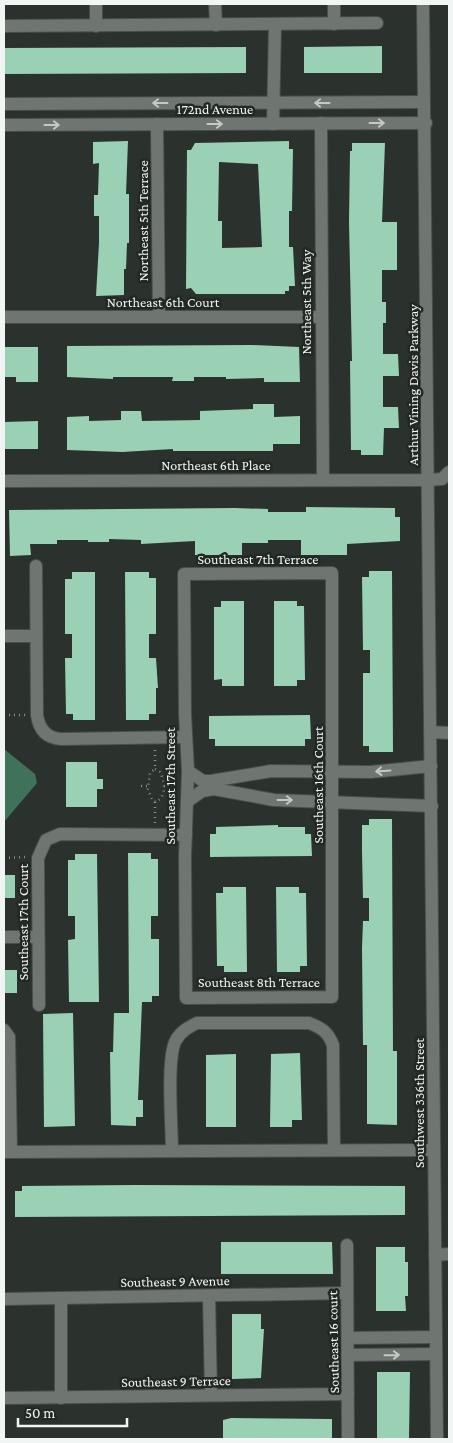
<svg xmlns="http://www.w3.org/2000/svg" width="453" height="1443" viewBox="0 0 453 1443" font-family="'Crimson Pro',serif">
<rect width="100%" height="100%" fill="#2b322e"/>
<path fill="#3f7259" d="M4,749l31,25 2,9 -33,39z"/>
<g fill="#9ad0b3" fill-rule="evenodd">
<path d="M382,46v27h-78v-26z"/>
<path d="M246,47v26l-242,1v-26z"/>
<path d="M128,141l-2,53h3v49h-2l-1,26h-2v26l-28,1 3,-53v-27h-5v-21h4l1,-32 -6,1v-22z"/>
<path d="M289,141v8h4l-1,62h-3v36h4l2,39h-6v5h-4v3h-89l-5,-6 -5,1 1,-139h4l4,-7zM219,162l39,2 4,83 -40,1v-27h-4z"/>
<path d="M352,143h33l-3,79h15v48h-15v32h4v21h-3v31h15l1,22h-16v31h15l1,21h-15l-1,27h-22v-5h-10l-1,-89h2l-3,-139 1,-71h2z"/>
<path d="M252,345l47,2 1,35h-36v-4l-38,1v-2h-32v4h-22l1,-4h-60v2l-46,-2v-31z"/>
<path d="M4,347h34v35h-22v-5h-12z"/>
<path d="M253,404h21v13l26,-1v28h-27v7h-100v-2l-51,3 -55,-2v-33l22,-1v5l32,-1v-9h20l1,10 58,-1v-9l53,-2z"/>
<path d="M38,421v28h-34v-27z"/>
<path d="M306,507l89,1v9h5v24l-53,3v11h-46v-15h-33v3h-26v12h-47v-14l-54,3v-4l-32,-1v3h-21v-2h-31v4h-27l1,11 -21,1 -1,-46 226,-2 33,1v3h38z"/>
<path d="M369,571h23l1,181h-24v-6h-6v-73h7v-23h-7l-1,-73h7z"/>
<path d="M72,572h23v148h-22v-6h-7l-1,-56h7v-24h-7v-55h7z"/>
<path d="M125,572h24v6h7v56h-7v24h7l2,30h-2v26h-7v6h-23z"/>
<path d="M221,601h23v85h-22v-7l-8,1v-73h7z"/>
<path d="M274,601h23v5h7l1,74h-8v6h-23z"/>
<path d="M310,715l1,24h-6v7h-90v-7h-6v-23z"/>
<path d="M66,762h31v17h6v10h-6v18h-31z"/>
<path d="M369,819h23l1,232h4v74l-30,-1v-79h-4l-1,-97 1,-27h6v-23h-6l-1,-46v-27h7z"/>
<path d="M278,825v2h27v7h6l1,22 -102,1v-23h6v-7z"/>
<path d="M128,853h23v6h7v57h-7v23h8v57h-7v6h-10l-4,98h5v17h-7v9l-25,-1 -1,-73h3l1,-39h15z"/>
<path d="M75,854h22l2,148h-30l-1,-62 7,-1v-23h-7v-56h7z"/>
<rect x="4" y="875" width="11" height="23"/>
<path d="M223,887h23l1,85h-23v-6h-7l-1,-73h7z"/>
<path d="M276,887h23v6h7l1,73h-7v6h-23z"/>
<rect x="4" y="970" width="13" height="23"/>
<path d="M73,1013l2,113 -31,1 -1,-113z"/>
<path d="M300,1053l2,67h-10v7h-22l1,-73z"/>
<path d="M236,1054v73h-30v-72z"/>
<path d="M135,1185l270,1v29l-390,2v-26h7v-5z"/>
<path d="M221,1242h111l1,32h-112z"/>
<path d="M376,1247h29v15h3v34h-3l1,15h-30z"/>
<path d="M232,1314h29v15h3l-3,49 -29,1z"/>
<path d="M377,1372h33l-1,67h-32z"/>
<path d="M231,1418l101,1v20h-109v-19z"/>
</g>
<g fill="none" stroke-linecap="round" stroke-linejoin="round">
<defs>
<g id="minor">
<path d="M96,4v22"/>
<path d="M215,4l1,21"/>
<path d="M334,4v20"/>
<path d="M423,4l14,1435"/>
<path d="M4,26l373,-3"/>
<path d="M4,104l420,-2"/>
<path d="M321,123l2,357"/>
<path d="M157,124l2,193"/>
<path d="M273,124l2,-99"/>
<path d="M4,125l422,-2"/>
<path d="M4,317h317"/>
<path d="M4,481l424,-1 14,-1 7,-7"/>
<path d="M36,566l1,149c2,15 10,23 24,24l125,-2"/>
<path d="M332,573v424l-146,1 -1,-141 3,-86 -3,-57 -1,-140z"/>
<path d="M4,636h32"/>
<path d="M431,732l18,1"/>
<path d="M188,771l15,10h8l60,-10 100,1 60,-6"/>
<path d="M188,801l14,-10 12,-2 60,11 158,6"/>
<path d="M4,937h34"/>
<path d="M39,1005l-1,-147 8,-18 14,-6 126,1"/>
<path d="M4,1030l5,7 2,115"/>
<path d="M172,1151c0,-23 -6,-94 4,-111 5,-9 13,-13 21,-17h112c13,5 19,9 24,22l1,105"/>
<path d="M4,1152l430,-2"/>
<path d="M347,1245l1,194"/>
<path d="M435,1255l14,-1"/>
<path d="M209,1296l2,99"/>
<path d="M61,1298v100"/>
<path d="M4,1299l343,-6"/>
<path d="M348,1338l88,-1"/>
<path d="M348,1355l88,-1"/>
<path d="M4,1398l344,-4"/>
</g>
</defs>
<use href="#minor" stroke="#494e4b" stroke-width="14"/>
<g stroke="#888e8b" stroke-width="2.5" stroke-dasharray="1 4" stroke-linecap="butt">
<path d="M4,715h21"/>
<path d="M155,750v19"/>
<path d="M155,769l5,3c5,10 7,24 -4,30l-4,-2 -4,-11 2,-16z"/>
<path d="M141,786h7"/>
<path d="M164,786h11"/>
<path d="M155,802v21"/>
<path d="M4,858l21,-1"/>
</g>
<use href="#minor" stroke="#6f7672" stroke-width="12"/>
</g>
<defs><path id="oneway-shaft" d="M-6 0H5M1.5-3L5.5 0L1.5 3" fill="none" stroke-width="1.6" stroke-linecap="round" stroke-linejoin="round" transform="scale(1.25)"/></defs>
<g stroke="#c4c9c6">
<use href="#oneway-shaft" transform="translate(160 103) rotate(180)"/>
<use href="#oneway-shaft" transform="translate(322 103) rotate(180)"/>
<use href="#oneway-shaft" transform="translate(377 123)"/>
<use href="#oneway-shaft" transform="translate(215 124)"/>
<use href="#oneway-shaft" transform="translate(52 125)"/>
<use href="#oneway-shaft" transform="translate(383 771) rotate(176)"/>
<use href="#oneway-shaft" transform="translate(285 800)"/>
<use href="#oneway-shaft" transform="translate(392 1355) rotate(-1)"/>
</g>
<g text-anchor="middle" stroke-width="5" stroke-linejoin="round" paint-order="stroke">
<g font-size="14" fill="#f1f5f3" stroke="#222824">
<text x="215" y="114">172nd Avenue</text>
<text transform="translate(143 221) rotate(-90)" y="5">Northeast 5th Terrace</text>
<text x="163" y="307">Northeast 6th Court</text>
<text transform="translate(306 302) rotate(-90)" y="5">Northeast 5th Way</text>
<text transform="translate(413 385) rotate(-90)" y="5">Arthur Vining Davis Parkway</text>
<text x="216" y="470">Northeast 6th Place</text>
<text x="258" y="564">Southeast 7th Terrace</text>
<text transform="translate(318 785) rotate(-90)" y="5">Southeast 16th Court</text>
<text transform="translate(170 786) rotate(-90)" y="5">Southeast 17th Street</text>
<text transform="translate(23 922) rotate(-90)" y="5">Southeast 17th Court</text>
<text x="259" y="987">Southeast 8th Terrace</text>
<text transform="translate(419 1103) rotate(-90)" y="5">Southwest 336th Street</text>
<text transform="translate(175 1281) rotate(-1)" y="5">Southeast 9 Avenue</text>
<text transform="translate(333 1342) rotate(-91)" y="5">Southeast 16 court</text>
<text transform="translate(176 1381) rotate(-1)" y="5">Southeast 9 Terrace</text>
</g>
</g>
<rect width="453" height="1443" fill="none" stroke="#f1f5f3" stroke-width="10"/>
<path d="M18 1418v8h109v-8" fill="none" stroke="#f1f5f3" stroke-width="2.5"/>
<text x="25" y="1418" font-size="15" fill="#f1f5f3" stroke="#222824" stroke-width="4" paint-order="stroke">50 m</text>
</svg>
